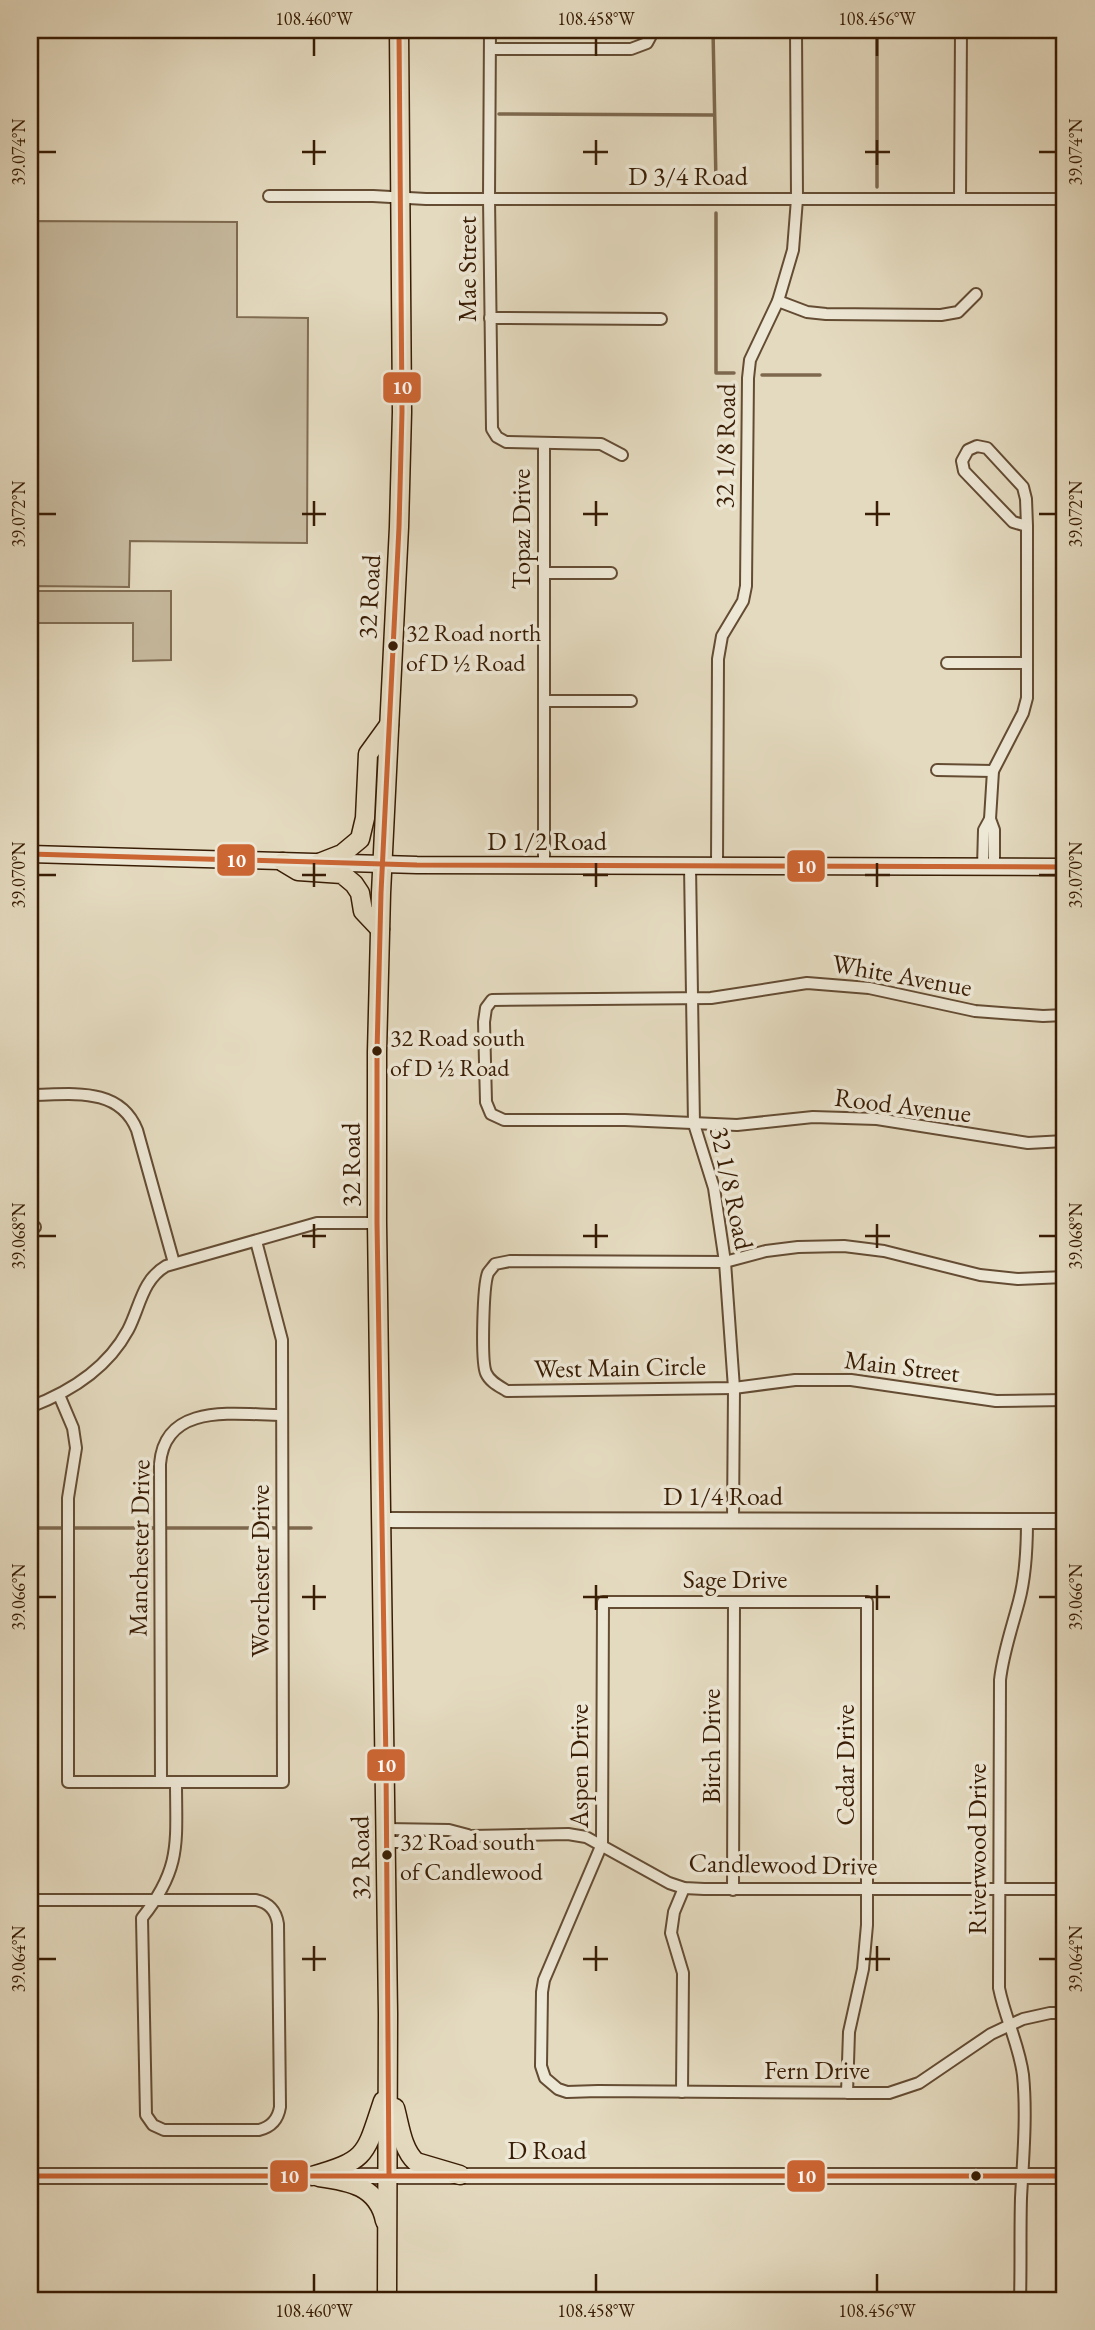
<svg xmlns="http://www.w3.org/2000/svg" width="1095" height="2330" viewBox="0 0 1095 2330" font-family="'EB Garamond',serif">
<rect width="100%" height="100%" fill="#e4dabf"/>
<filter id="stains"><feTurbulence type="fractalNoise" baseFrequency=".00286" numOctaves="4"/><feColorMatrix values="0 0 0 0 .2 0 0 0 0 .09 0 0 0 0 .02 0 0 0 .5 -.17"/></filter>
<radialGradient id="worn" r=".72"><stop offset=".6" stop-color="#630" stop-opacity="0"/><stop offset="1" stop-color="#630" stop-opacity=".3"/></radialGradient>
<g fill="#c7ba9f" stroke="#806c52" stroke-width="2">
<path d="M30,221l207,1v95l71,1 -1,225 -177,-2 -1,46 -97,-1 -2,44z"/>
<path d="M36,591h135v69l-38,1v-38h-97z"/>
</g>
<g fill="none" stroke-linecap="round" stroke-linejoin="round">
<g stroke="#7d684e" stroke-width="3.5">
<path d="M713,30l3,153"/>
<path d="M877,30v157"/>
<path d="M499,114l214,1"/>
<path d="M716,213v160h18"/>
<path d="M762,375h58"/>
<path d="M30,1528h281"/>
</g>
<defs>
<g id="minor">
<path d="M490,30l-1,168 3,231 5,8 9,5 95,2 21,11"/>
<path d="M490,49h141l16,-6 7,-13"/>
<path d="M269,196h104l53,3h639"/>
<path d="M960,198l1,-168"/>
<path d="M778,301l29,11 19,2 115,1 17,-3 18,-18"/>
<path d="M490,318l171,1"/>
<path d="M544,573h67"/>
<path d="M947,663h80"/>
<path d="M544,701h87"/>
<path d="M937,770l56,1"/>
<path d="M544,866v-422"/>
<path d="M690,866l4,258 20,64 11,74 9,126 -1,132"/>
<path d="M717,866l1,-207 4,-23 21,-35 3,-15 2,-208 2,-18 28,-59 15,-51 4,-51 -1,-169"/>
<path d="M983,867l1,-37 6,-11"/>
<path d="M994,867v-37l-4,-11 3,-48 30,-58 4,-15v-172l-1,-27 -3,-12 -36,-39 -10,-2 -9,4 -6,11 2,10 49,51 14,4"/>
<path d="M1065,1015l-22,1 -68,-5 -106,-23 -62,-5 -96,15 -219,2 -6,8 -2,14 2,80 5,12 13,6h121l112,5 76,-8 64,2 151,24 37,-2"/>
<path d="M30,1095c39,0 89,-10 107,35l37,133"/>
<path d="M30,1227h5"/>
<path d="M1065,1277l-47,2 -38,-4 -96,-24 -40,-5 -46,1 -32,4 -41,11 -215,-1 -15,3c-2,3 -5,6 -7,9 -5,12 -7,89 -2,100 4,9 13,13 21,18l227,-3 61,-8h56l145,21 69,-1"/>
<path d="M59,1395l14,33 3,20 -8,50v284h215l-1,-442 -26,-99"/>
<path d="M30,1407c40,-15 77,-38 98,-77 12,-23 14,-50 38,-64l151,-43h60"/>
<path d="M161,1782l-1,-318c5,-63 77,-49 122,-49"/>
<path d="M386,1829l63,1 19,5"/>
<path d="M386,1842h63l22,-6 97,-2 18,3 83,46 15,5 20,1h361"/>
<path d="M733,1890l1,-288"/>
<path d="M30,1900h226c13,3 20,10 22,24l2,183c-2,13 -9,20 -21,23h-95l-11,-5 -7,-10 -4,-197c40,-50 34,-76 34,-136"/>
<path d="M682,2092l1,-119 -12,-40 3,-21 10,-24"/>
<path d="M847,2093l2,-61 14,-63 4,-44v-323h-264l-1,242 -58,136 -2,12 -1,74 4,12 13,11 9,3 31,-1 291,2 30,-10 72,-49 32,-15 27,-6h15"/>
<path d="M1020,2300c1,-34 0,-68 1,-102 2,-39 6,-83 2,-123 -4,-31 -18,-57 -24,-87l1,-308c3,-27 12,-52 19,-79 7,-26 8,-53 8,-80"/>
</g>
<g id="tertiary">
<path d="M381,1520l684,1"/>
<path d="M30,2176h1035"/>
</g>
<path id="secondary" d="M30,854l387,11 648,2"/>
<g id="primary">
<path d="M283,862l15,9 44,3 12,10 6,9 3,18 17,18"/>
<path d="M319,863l23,-9 18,-15 5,-21 3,-64 21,-29"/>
<path d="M395,2108c5,18 7,41 21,54l44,13"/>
<path d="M312,2176c56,-16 53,-21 71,-75"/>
<path d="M319,2177c30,4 59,9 66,44"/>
<path d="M387,2300l1,-286 -11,-791v-171l4,-159 18,-366 3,-115 -3,-382"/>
</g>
</defs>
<use href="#minor" stroke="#644c33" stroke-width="14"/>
<use href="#tertiary" stroke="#644c33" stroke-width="18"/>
<use href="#secondary" stroke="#391d04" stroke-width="19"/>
<use href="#primary" stroke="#391d04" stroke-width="21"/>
<use href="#minor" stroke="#ede7d5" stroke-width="10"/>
<use href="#tertiary" stroke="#ede7d5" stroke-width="14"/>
<use href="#secondary" stroke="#ede7d5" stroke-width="16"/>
<use href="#primary" stroke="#e4dabf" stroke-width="18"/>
<defs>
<g id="bus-1">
<path d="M30,854l387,11 648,2"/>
<path d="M389,2175l-3,-411 -9,-541v-171l4,-159 18,-366 3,-115 -3,-382"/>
<path d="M30,2176h1035"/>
</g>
</defs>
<use href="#bus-1" stroke="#ede7d5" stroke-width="10"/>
<use href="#bus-1" stroke="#c63" stroke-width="5"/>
</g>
<path fill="none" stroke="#391d04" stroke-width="2.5" d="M314,38v18M596,38v18M877,38v18M314,140v25M596,140v25M877,140v25M38,152h18M302,152h24M583,152h25M865,152h25M1039,152h17M314,501v25M596,501v25M877,501v25M38,514h18M302,514h24M583,514h25M865,514h25M1039,514h17M314,863v24M596,863v24M877,863v24M38,875h18M302,875h24M583,875h25M865,875h25M1039,875h17M314,1224v24M596,1224v24M877,1224v24M38,1236h18M302,1236h24M583,1236h25M865,1236h25M1039,1236h17M314,1585v25M596,1585v25M877,1585v25M38,1597h18M302,1597h24M583,1597h25M865,1597h25M1039,1597h17M314,1946v25M596,1946v25M877,1946v25M38,1959h18M302,1959h24M583,1959h25M865,1959h25M1039,1959h17M314,2274v18M596,2274v18M877,2274v18"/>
<g fill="#391d04" stroke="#ede7d5" stroke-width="2.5">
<circle cx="393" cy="646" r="6"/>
<circle cx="377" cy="1051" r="6"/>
<circle cx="387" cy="1855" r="6"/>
<circle cx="976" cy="2176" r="6"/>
</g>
<g text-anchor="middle" stroke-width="7" stroke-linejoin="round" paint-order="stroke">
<g font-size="24" fill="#391d04" stroke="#ede7d5" text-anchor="start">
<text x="406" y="641">32 Road north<tspan x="406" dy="30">of D ½ Road</tspan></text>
<text x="390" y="1046">32 Road south<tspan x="390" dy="30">of D ½ Road</tspan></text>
<text x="400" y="1850">32 Road south<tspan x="400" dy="30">of Candlewood</tspan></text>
</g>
<g font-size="26" fill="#391d04" stroke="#ede7d5">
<text x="688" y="185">D 3/4 Road</text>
<text transform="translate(467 269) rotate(-90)" y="9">Mae Street</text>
<text transform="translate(725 446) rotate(-89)" y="9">32 1/8 Road</text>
<text transform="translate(521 529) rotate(-90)" y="9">Topaz Drive</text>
<text transform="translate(369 597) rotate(-87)" y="9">32 Road</text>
<text x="547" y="850">D 1/2 Road</text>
<text transform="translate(902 975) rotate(10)" y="9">White Avenue</text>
<text transform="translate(903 1105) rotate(7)" y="9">Rood Avenue</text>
<text transform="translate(351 1165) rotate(-90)" y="9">32 Road</text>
<text transform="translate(732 1188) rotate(78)" y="9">32 1/8 Road</text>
<text transform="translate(902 1366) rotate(7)" y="9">Main Street</text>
<text transform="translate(620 1367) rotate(-1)" y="9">West Main Circle</text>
<text x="723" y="1505">D 1/4 Road</text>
<text transform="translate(139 1548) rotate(-89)" y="9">Manchester Drive</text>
<text transform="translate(260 1571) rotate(-90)" y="9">Worchester Drive</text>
<text x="735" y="1588">Sage Drive</text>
<text transform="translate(711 1746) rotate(-90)" y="9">Birch Drive</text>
<text transform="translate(845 1765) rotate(-90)" y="9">Cedar Drive</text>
<text transform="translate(579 1766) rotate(-90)" y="9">Aspen Drive</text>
<text transform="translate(977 1849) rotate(-90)" y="9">Riverwood Drive</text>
<text transform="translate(360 1858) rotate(-91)" y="9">32 Road</text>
<text transform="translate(783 1864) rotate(1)" y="9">Candlewood Drive</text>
<text x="817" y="2079">Fern Drive</text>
<text x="547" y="2159">D Road</text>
</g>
</g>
<g stroke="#ede7d5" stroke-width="2.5">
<rect x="382" y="371" width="40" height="33" rx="7" fill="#c63"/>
<rect x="216" y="843" width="40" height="34" rx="7" fill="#c63"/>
<rect x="786" y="849" width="40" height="34" rx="7" fill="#c63"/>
<rect x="366" y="1748" width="40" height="34" rx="7" fill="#c63"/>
<rect x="269" y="2159" width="40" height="34" rx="7" fill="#c63"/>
<rect x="786" y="2159" width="40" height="34" rx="7" fill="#c63"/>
</g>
<g font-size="19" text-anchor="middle" font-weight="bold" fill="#fff">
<text x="402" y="394">10</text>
<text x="236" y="867">10</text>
<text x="806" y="873">10</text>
<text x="386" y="1772">10</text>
<text x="289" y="2183">10</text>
<text x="806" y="2183">10</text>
</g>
<rect width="1095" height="2330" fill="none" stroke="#e4dabf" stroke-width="77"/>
<rect x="38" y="38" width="1018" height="2254" fill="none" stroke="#391d04" stroke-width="2.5"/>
<g font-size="18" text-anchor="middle" fill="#391d04">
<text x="314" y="25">108.460°W</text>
<text x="596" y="25">108.458°W</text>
<text x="877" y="25">108.456°W</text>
<text transform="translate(19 152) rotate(-90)" y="6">39.074°N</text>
<text transform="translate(1076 152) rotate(-90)" y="6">39.074°N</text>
<text transform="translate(19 514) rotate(-90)" y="6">39.072°N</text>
<text transform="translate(1076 514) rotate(-90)" y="6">39.072°N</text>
<text transform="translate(19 875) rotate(-90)" y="6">39.070°N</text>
<text transform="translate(1076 875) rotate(-90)" y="6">39.070°N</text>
<text transform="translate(19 1236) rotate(-90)" y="6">39.068°N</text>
<text transform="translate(1076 1236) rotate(-90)" y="6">39.068°N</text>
<text transform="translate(19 1597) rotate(-90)" y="6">39.066°N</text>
<text transform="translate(1076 1597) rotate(-90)" y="6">39.066°N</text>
<text transform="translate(19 1959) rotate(-90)" y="6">39.064°N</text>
<text transform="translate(1076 1959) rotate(-90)" y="6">39.064°N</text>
<text x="314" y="2317">108.460°W</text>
<text x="596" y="2317">108.458°W</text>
<text x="877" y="2317">108.456°W</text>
</g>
<rect width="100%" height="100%" filter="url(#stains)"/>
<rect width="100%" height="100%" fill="url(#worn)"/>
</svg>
